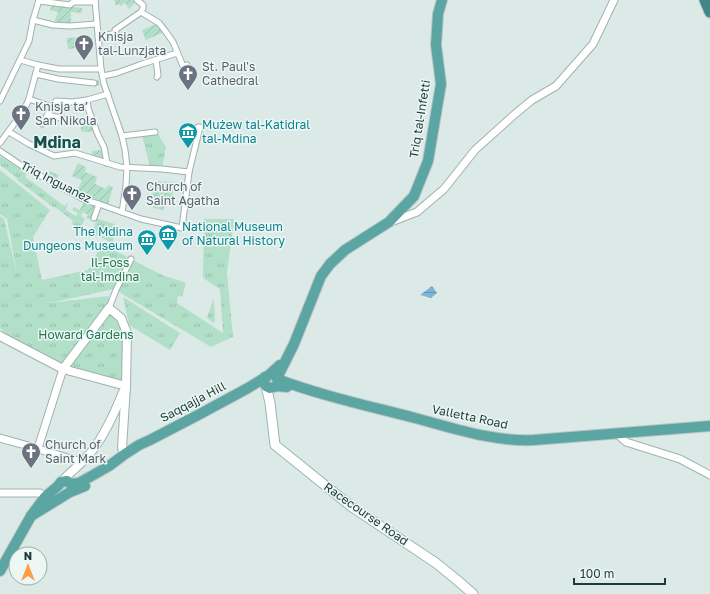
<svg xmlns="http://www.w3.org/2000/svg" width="710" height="594" viewBox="0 0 710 594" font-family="'Golos Text',sans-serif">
<defs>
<pattern id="grass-tufts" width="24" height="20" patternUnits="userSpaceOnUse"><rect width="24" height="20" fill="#b2dfc8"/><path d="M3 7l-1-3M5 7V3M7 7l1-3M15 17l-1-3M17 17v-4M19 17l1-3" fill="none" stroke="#98c0ad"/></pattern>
<pattern id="garden-furrows" width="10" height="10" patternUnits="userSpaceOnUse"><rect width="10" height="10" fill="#b2dfc8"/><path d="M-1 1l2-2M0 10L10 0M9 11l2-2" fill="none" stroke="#98c0ad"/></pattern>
<pattern id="water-rules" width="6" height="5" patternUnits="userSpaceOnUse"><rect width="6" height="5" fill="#7cb5d7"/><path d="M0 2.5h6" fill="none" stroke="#6594af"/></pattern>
</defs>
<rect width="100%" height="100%" fill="#dceae7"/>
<g fill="url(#grass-tufts)">
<path d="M157,133l9,14 -4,21 -12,-1 -8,-32z"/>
<path d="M0,156l27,18 -2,3 17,12 18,14 5,3 2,-3 1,1 -2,6 10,6 2,-3 -6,-3 2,-3 9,5 -2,4 4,3 -5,9 -8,-4 1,-3 -18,-14h-2l-36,-27v-2l-17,-13z"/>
<path d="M0,170l50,40 -17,27 9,43 46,-10 14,-26 60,31 24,8 -4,14 -4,-1 -1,7 46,30 -3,-44 -17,-11 1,-59h30l-7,54 6,64 -22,10 -97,-58 -65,14 59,-7 16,36v52l-62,-20 -56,-30 -6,-6v-112l4,3 13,55 -10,-55 -7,-5z"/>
<path d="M88,215l6,3 21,6 -2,5 4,1 -5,13 -20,-10 4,-11 -10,-4z"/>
<path d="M123,297l57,36 -10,17 -41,-25z"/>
<path d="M213,300h1l1,21 -1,2 -7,-5z"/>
</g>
<g fill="url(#garden-furrows)">
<path d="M114,0h22l1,1 -8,8 -4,-6 -5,3 -1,-2 -3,2z"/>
<path d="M52,5l30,3v5l-11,-1v12l-17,-1 4,-11 -8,-2z"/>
<path d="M156,24l8,8 -18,8 -4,-10z"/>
<path d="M84,37l1,10 -17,2 -1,-11z"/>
<path d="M81,123l11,1 3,7 -9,1 -5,-1z"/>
<path d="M102,150l3,11 -14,-5 1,-5z"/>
<path d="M78,163l8,4 -1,5 12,5 -2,7 11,5 2,-4 5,2 -5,18 -23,-7 -9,-4 6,-14 -10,-4z"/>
<path d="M50,171l9,4 -4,8 -8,-5z"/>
<path d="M146,181l29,1 -4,22 -6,-1 -1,7 -11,-2 2,-8 -3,-1 1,-7 -8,-3z"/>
<path d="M84,201l13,4 -4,13 -13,-8z"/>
</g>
<path fill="url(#water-rules)" d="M432,286l5,7 -6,5 -11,-3z"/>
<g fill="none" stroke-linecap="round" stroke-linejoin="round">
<path stroke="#b6c7c4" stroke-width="5" stroke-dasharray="5 2.5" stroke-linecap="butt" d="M94,83h7"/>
<defs>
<g id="pedestrian">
<path d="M95,0l6,69 3,15 18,52 3,14 2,17 -1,19 -4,26"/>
<path d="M137,0l6,5v3l-2,4 18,11 7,9 7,10 10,24 4,-1"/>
<path d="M39,1l31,4 3,-3h22"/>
<path d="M33,20l20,5 17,1 26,-2"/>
<path d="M98,37l18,-4 -1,-3 26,-18"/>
<path d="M20,60l18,5 21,4h42"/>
<path d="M156,60l2,15 -1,2"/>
<path d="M36,74l22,5 36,4"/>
<path d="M103,76l14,-3 25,-9 35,-11"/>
<path d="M29,99l23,8 4,-6 16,1 15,-2 21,-6"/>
<path d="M87,100l1,8 10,27 6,12 3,16"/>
<path d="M0,101l29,-60 4,-21 6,-20"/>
<path d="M48,115l24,6"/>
<path d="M42,124l10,-17"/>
<path d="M9,132l20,12 25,12 21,-3 45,14 42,2 27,3"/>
<path d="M122,136l33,-4"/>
<path d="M0,143l24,-33 5,-11 9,-34"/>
<path d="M0,151l22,15 63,34 14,4 42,15 41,9 7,-56 11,-45h-2"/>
<path d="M94,218l5,-14"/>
<path d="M109,308l7,-18 15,-31"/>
</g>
<g id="minor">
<path d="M391,222l26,-10 27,-23 31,-39 40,-36 17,-14 24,-14 37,-42 21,-44"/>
<path d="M616,433l10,9 54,17 30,16"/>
<path d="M0,438l25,7 56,17"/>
<path d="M38,448l25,-79"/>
<path d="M0,493h40l5,4"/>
</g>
<g id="tertiary">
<path d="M0,336l63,33 63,17"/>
<path d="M63,369l46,-61 12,10 6,15 -1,53 -4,62 3,6"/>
<path d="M61,482c10,-11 23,-20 31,-31 14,-18 23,-39 31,-59"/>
</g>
<path id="secondary" d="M266,386l4,17 5,42 77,62 84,56 21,17 16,14"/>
<g id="primary">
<path d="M265,377l-1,5 2,4 4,2 4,-1 2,-1 11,1"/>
<path d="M277,378l17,-34 27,-68 9,-12 15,-14 44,-28 25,-26 14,-35 13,-77 -5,-39 2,-31 4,-14"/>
<path d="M277,379c45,17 92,27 138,39 38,10 78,24 119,22l176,-14"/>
<path d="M71,484l8,-1 30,-17 16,-12 14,-9 11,-5 50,-26 48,-26 21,-13 11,-10"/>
<path d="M31,516l39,-24 15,-6"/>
<path d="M0,571l31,-55 14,-19 13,-11 3,-4 6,-1 4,3"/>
</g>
<path id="trunk" d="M705,0l5,12"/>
</defs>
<use href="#pedestrian" stroke="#9fb2af" stroke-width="7"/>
<use href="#minor" stroke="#9fb2af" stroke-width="9"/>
<use href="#tertiary" stroke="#9fb2af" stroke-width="10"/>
<use href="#secondary" stroke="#9ab7b3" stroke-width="11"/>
<use href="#primary" stroke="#bbc4c4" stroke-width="12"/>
<use href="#trunk" stroke="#bbc4c4" stroke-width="13"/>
<use href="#pedestrian" stroke="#fff" stroke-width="5"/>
<use href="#minor" stroke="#fff" stroke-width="7"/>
<use href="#tertiary" stroke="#fff" stroke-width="8"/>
<use href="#secondary" stroke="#fff" stroke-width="9"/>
<use href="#primary" stroke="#5ba5a3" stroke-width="10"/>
<use href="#trunk" stroke="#408786" stroke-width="11"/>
</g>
<defs>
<symbol id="church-pin" viewBox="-11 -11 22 30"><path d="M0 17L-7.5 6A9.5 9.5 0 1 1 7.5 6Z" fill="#6b7280" stroke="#ecf7f4"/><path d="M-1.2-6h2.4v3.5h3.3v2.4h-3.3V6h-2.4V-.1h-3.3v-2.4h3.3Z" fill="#fff"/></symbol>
<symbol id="museum-pin" viewBox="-11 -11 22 30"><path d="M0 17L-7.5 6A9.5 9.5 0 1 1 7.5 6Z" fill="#0f9aa8" stroke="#ecf7f4"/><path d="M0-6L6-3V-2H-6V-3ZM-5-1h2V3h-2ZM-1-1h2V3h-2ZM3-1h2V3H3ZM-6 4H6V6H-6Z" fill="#fff"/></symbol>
</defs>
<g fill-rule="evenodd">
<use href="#church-pin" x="73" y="33" width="22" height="30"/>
<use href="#church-pin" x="177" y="63" width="22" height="30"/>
<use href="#church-pin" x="10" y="103" width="22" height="30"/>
<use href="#museum-pin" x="177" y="121" width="22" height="30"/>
<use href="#church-pin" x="121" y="183" width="22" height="30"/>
<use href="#museum-pin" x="157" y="223" width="22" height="30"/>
<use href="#museum-pin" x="136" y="228" width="22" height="30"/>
<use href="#church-pin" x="20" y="441" width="22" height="30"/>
</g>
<g text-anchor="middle" stroke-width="3" stroke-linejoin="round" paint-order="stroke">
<g font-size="12" fill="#5b616d" stroke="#ecf7f4" text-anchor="start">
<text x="98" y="41">Knisja<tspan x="98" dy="14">tal-Lunzjata</tspan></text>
<text x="202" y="71">St. Paul's<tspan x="202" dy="14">Cathedral</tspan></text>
<text x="35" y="111">Knisja ta’<tspan x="35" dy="14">San Nikola</tspan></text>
<text x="146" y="191">Church of<tspan x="146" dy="14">Saint Agatha</tspan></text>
<text x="45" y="449">Church of<tspan x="45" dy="14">Saint Mark</tspan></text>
</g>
<g font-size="12" fill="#1c3b39" stroke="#ecf7f4">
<text transform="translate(420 119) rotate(-81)" y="4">Triq tal-Infetti</text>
<text transform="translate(56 182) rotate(27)" y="4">Triq Inguanez</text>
<text transform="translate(193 402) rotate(-28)" y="4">Saqqajja Hill</text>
<text transform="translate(470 417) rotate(12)" y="4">Valletta Road</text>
<text transform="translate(366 514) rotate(35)" y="4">Racecourse Road</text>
</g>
<g font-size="12" fill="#0d838f" stroke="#ecf7f4" text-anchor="start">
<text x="202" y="129">Mużew tal-Katidral<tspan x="202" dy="14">tal-Mdina</tspan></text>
<text x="182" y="231">National Museum<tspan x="182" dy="14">of Natural History</tspan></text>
<text x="133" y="236" text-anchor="end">The Mdina<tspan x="133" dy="14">Dungeons Museum</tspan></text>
</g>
<g font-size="12" fill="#237655" stroke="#ecf7f4">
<text x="110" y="267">Il-Foss<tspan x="110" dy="14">tal-Imdina</tspan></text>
<text x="86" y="339">Howard Gardens</text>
</g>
<g font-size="16" font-weight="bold" fill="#174f4d" stroke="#ecf7f4">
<text x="57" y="148">Mdina</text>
</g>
</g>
<g transform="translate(28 566)"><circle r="19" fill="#ecf7f4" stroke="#99aca9"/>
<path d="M0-3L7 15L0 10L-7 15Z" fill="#ff9c45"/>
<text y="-6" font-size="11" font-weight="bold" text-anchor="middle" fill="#1c3b39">N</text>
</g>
<path d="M574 578v6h91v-6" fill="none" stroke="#1c3b39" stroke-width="2"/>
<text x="580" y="578" font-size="12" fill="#1c3b39" stroke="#ecf7f4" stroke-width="3" paint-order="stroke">100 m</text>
</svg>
